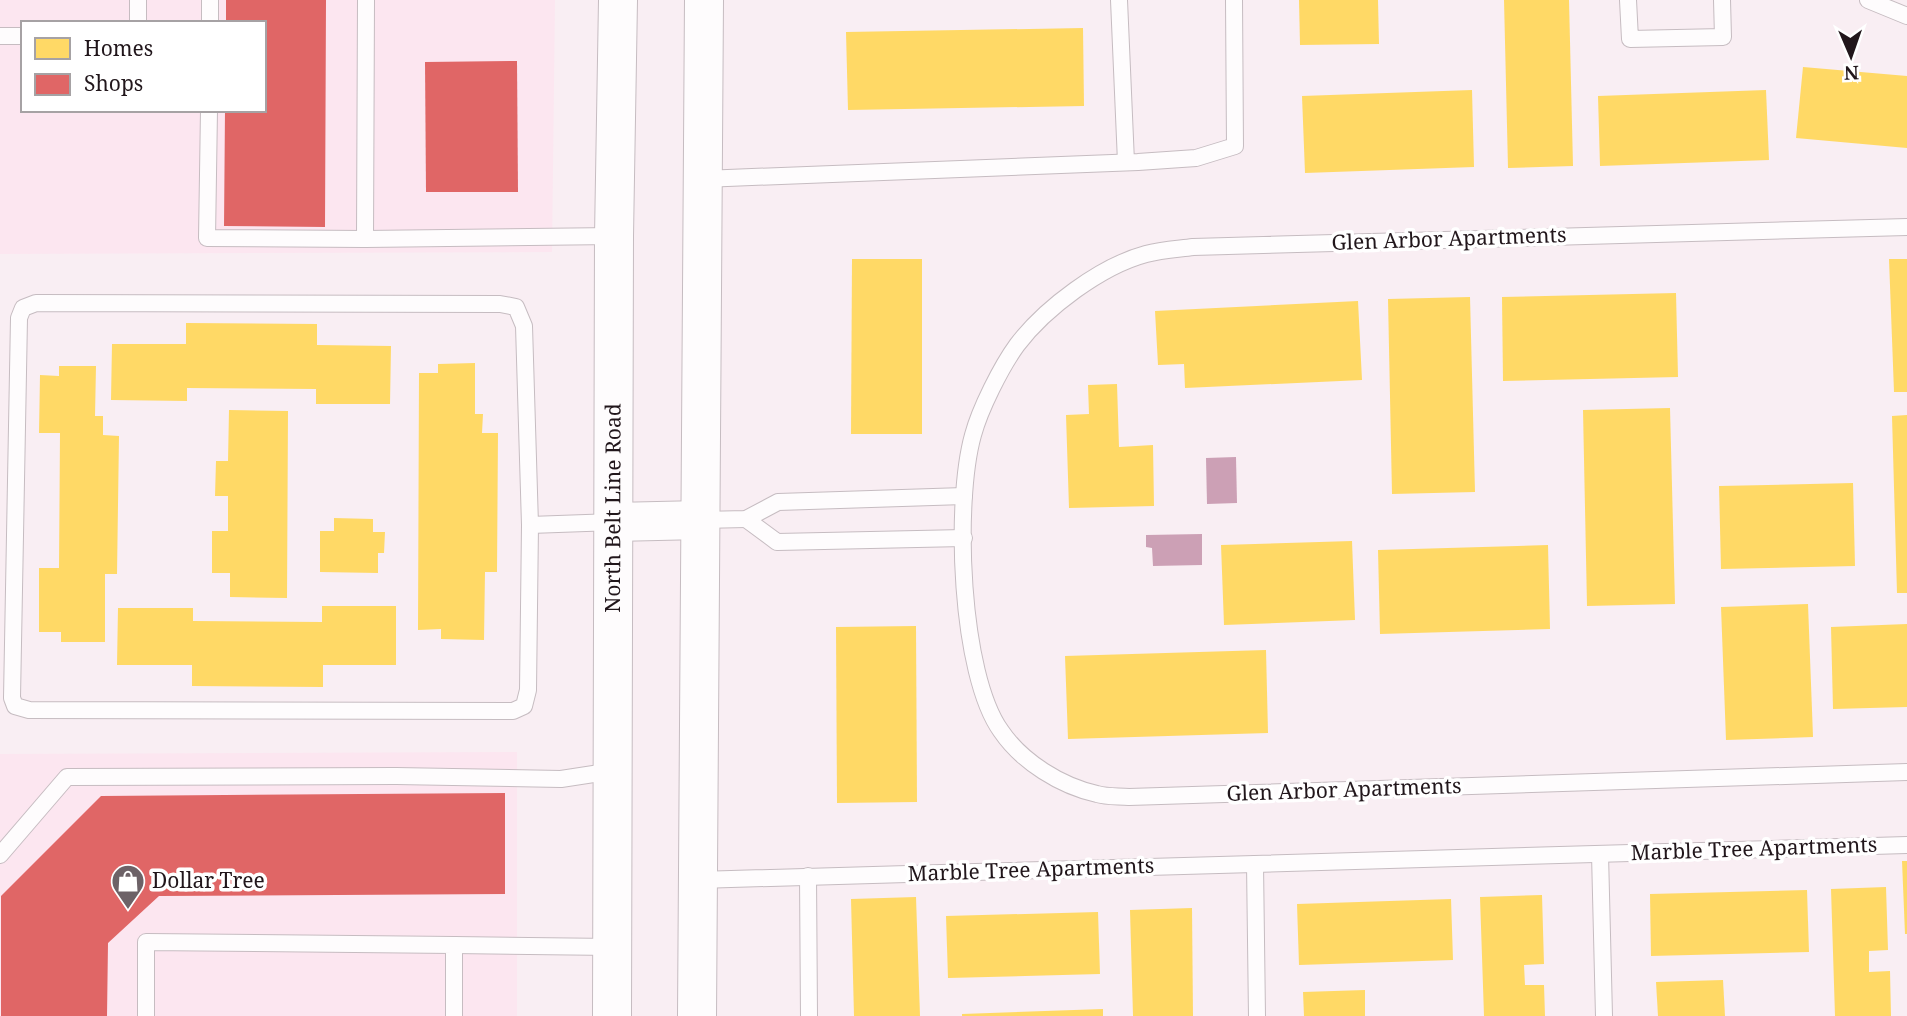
<svg xmlns="http://www.w3.org/2000/svg" width="1907" height="1016" viewBox="0 0 1907 1016" font-family="'Noto Serif',serif">
<rect width="100%" height="100%" fill="#f9eef3"/>
<g fill="#fce6f0" fill-rule="evenodd">
<path d="M0,0h555l-3,252 -552,2zM23,23h241v87h-241z"/>
<path d="M517,752v264h-517v-262z"/>
</g>
<g fill="#cca0b5">
<path d="M1236,457l1,46 -30,1 -1,-46z"/>
<path d="M1202,534v31l-49,1 -1,-18 -6,-1v-12z"/>
</g>
<g fill="#ffd966">
<path d="M1299,0h79l1,44 -79,1z"/>
<path d="M1504,0h65l4,166 -65,2z"/>
<path d="M1083,28l1,78 -236,4 -2,-78z"/>
<path d="M1803,67l104,9v72l-111,-10z"/>
<path d="M1472,90l2,77 -169,6 -3,-77z"/>
<path d="M1766,90l3,70 -169,6 -2,-70z"/>
<path d="M852,259h70v175h-71z"/>
<path d="M1889,259h18v133h-13z"/>
<path d="M1676,293l2,84 -175,4 -1,-84z"/>
<path d="M1470,297l5,195 -83,2 -4,-195z"/>
<path d="M1358,301l4,79 -177,8 -1,-24 -26,1 -3,-54z"/>
<path d="M186,323l131,1v21l74,1 -1,58h-74v-15l-129,-1v13l-76,-1 1,-56h74z"/>
<path d="M475,363v51h8l-1,19h16l-1,139h-12l-1,68 -43,-1v-10l-23,1 1,-257h19v-9z"/>
<path d="M59,366h37l-1,50h8v19l16,1 -2,138h-12v68h-44v-10h-22v-64h20l1,-135h-21l1,-58 19,1z"/>
<path d="M1117,384l2,63 34,-2 1,61 -85,2 -3,-93 23,-1 -1,-29z"/>
<path d="M1670,408l5,196 -88,2 -4,-196z"/>
<path d="M229,410l59,1 -1,187 -57,-1v-24h-18v-42h16v-35h-13l1,-35h12z"/>
<path d="M1907,415v178h-10l-5,-177z"/>
<path d="M1853,483l2,83 -134,3 -2,-83z"/>
<path d="M334,518l39,1v13h12l-1,21h-6v20l-58,-1v-41h14z"/>
<path d="M1352,541l3,79 -131,5 -3,-80z"/>
<path d="M1548,545l2,84 -170,5 -2,-84z"/>
<path d="M1808,604l5,133 -87,3 -5,-133z"/>
<path d="M322,606h74v59h-73v22l-131,-1v-21h-75l1,-57h75v13l129,1z"/>
<path d="M1907,624v83l-74,2 -2,-82z"/>
<path d="M916,626l1,176 -80,1 -1,-176z"/>
<path d="M1266,650l2,83 -200,6 -3,-83z"/>
<path d="M1902,861h5v73h-2z"/>
<path d="M1886,887l2,63 -19,1v21l21,-1 1,45h-56l-4,-127z"/>
<path d="M1807,890l2,62 -158,4 -1,-62z"/>
<path d="M1542,895l2,69 -20,1 1,20h19l1,31h-61l-4,-119z"/>
<path d="M916,897l4,119h-66l-3,-117z"/>
<path d="M1451,899l2,61 -154,5 -2,-61z"/>
<path d="M1192,908l1,108h-60l-3,-106z"/>
<path d="M1098,912l2,62 -152,4 -2,-62z"/>
<path d="M1723,980l2,36h-67l-2,-34z"/>
<path d="M1365,990v26h-61l-1,-24z"/>
<path d="M1103,1009v7h-141v-2z"/>
</g>
<g fill="#e06666">
<path d="M226,0h100l-1,227 -101,-1 1,-116h39v-87h-38z"/>
<path d="M517,61l1,131h-92l-1,-130z"/>
<path d="M505,793v101l-346,2 -51,47 -1,73h-106v-120l100,-100z"/>
</g>
<g fill="none" stroke-linecap="round" stroke-linejoin="round">
<defs>
<g id="lane">
<path d="M366,0l-1,239 249,-3"/>
<path d="M1119,0l7,162"/>
<path d="M1628,0l2,39 93,-2 -1,-37"/>
<path d="M1868,0l39,16"/>
<path d="M138,23v-23"/>
<path d="M210,23v-23"/>
<path d="M0,36h23"/>
<path d="M209,110l-2,128 158,1"/>
<path d="M703,179l435,-17 58,-4 39,-12 -1,-146"/>
<path d="M1907,227l-714,20c-15,2 -32,3 -47,7 -45,12 -101,54 -129,91 -16,22 -37,64 -44,90 -19,68 -13,239 28,296 21,31 60,55 96,63 10,3 21,2 32,3l778,-25"/>
<path d="M746,519l31,23 187,-4"/>
<path d="M701,520l45,-1 32,-17 186,-6"/>
<path d="M530,525l-6,-199 -8,-19 -16,-3 -464,-1 -13,5 -4,10 -7,380 3,8 14,4 484,1 11,-5 4,-16 2,-165 84,-3"/>
<path d="M1600,854l4,162"/>
<path d="M0,855l67,-78 329,-1 165,3 52,-8"/>
<path d="M1255,864l2,152"/>
<path d="M808,876l1,140"/>
<path d="M698,880l1209,-35"/>
<path d="M454,945l158,2"/>
<path d="M146,1016v-74l308,3v71"/>
</g>
<g id="primary">
<path d="M614,522l87,-2"/>
<path id="s1" d="M612,1016l2,-780 4,-236"/>
<path d="M697,1016l7,-1016"/>
</g>
</defs>
<use href="#lane" stroke="#c6bcc1" stroke-width="18"/>
<use href="#primary" stroke="#c6bcc1" stroke-width="40"/>
<use href="#lane" stroke="#fefcfd" stroke-width="16"/>
<use href="#primary" stroke="#fefcfd" stroke-width="38"/>
</g>
<defs>
<symbol id="shop-pin" viewBox="-11 -11 22 30"><path d="M0 17L-7.5 6A9.5 9.5 0 1 1 7.5 6Z" fill="#6d6267" stroke="#fff"/><path d="M-5-2.5h2.3a2.7 3.5 0 0 1 5.4 0H5L5.5 6h-11ZM-1.5-2.5h3a1.5 2.3 0 0 0-3 0Z" fill="#fff"/></symbol>
</defs>
<g fill-rule="evenodd">
<use href="#shop-pin" x="109" y="862" width="38" height="52"/>
</g>
<g text-anchor="middle" stroke-width="7" stroke-linejoin="round" paint-order="stroke">
<g font-size="21" fill="#21161b" stroke="#fff">
<text transform="translate(1449 239) rotate(-2)" y="7">Glen Arbor Apartments</text>
<text dy="7" stroke="none"><textPath href="#s1" startOffset="508">North Belt Line Road</textPath></text>
<text transform="translate(1344 790) rotate(-2)" y="7">Glen Arbor Apartments</text>
<text transform="translate(1754 849) rotate(-2)" y="7">Marble Tree Apartments</text>
<text transform="translate(1031 870) rotate(-2)" y="7">Marble Tree Apartments</text>
</g>
<g font-size="21" fill="#21161b" stroke="#fff" text-anchor="start">
<text x="152" y="888">Dollar Tree</text>
</g>
</g>
<rect x="21" y="21" width="245" height="91" fill="#ffffff" stroke="#a6a2a4" stroke-width="2"/>
<rect x="35" y="38" width="35" height="21" fill="#ffd966" stroke="#a6a2a4" stroke-width="2"/>
<text x="84" y="56" font-size="21" fill="#21161b">Homes</text>
<rect x="35" y="74" width="35" height="21" fill="#e06666" stroke="#a6a2a4" stroke-width="2"/>
<text x="84" y="91" font-size="21" fill="#21161b">Shops</text>
<g transform="translate(1851 56) rotate(178)" stroke="#ffffff" stroke-width="5" paint-order="stroke">
<path d="M0-5L12 26L0 18L-12 26Z" fill="#21161b"/>
<text y="-10" font-size="19" font-weight="bold" text-anchor="middle" fill="#21161b">N</text>
</g>
</svg>
